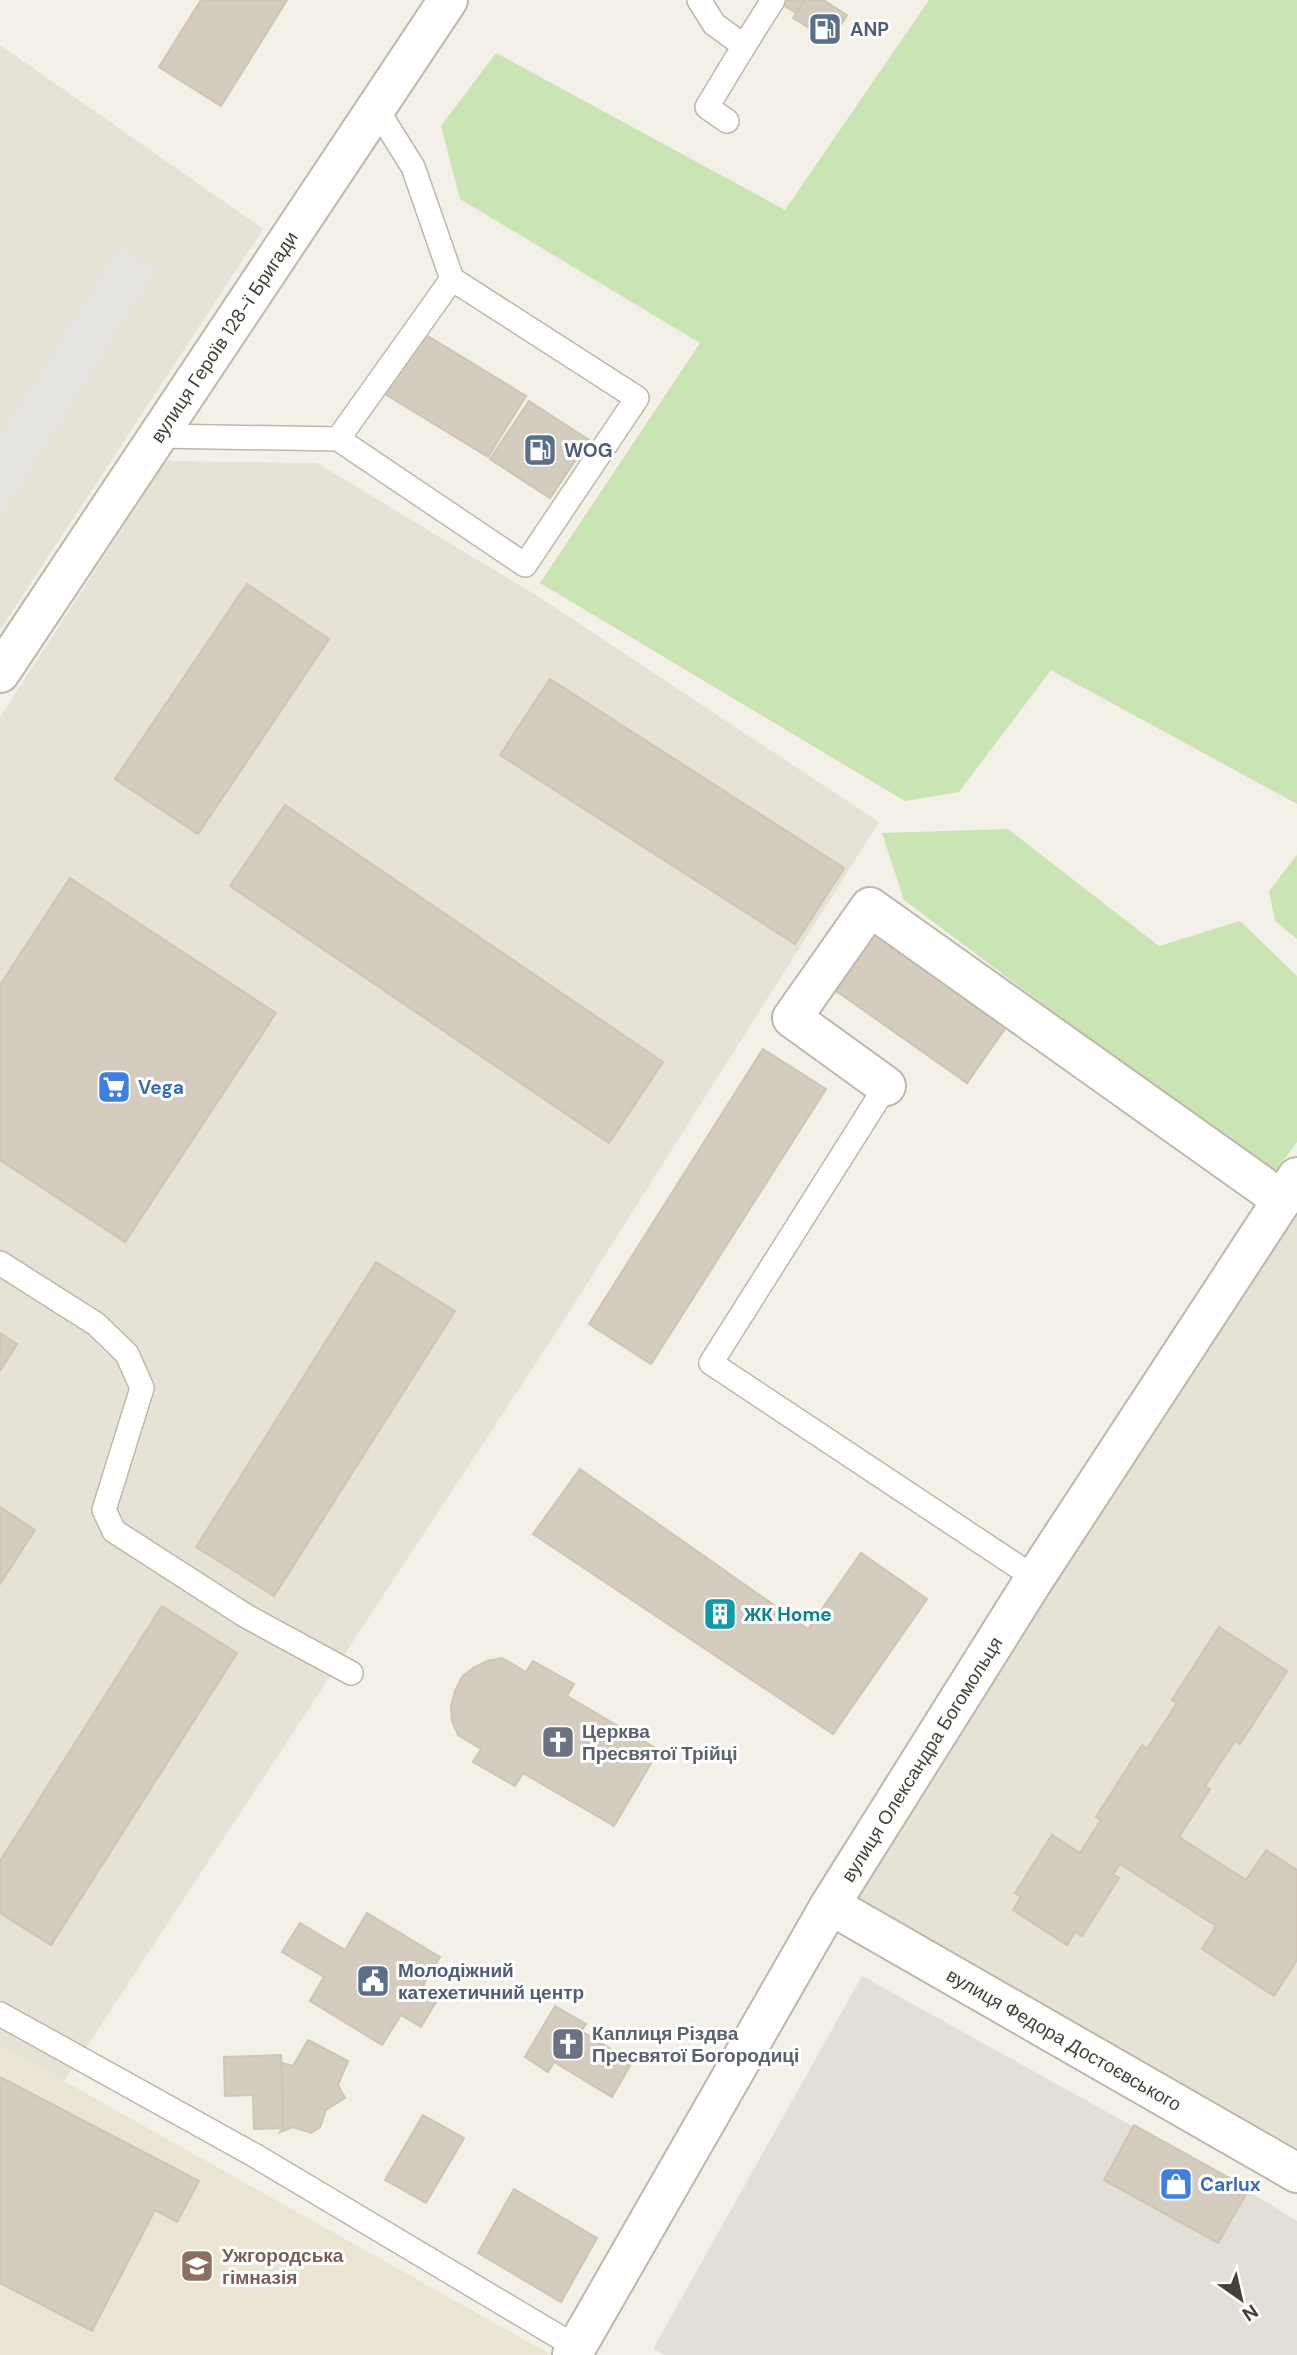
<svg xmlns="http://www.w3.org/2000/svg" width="1297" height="2355" viewBox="0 0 1297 2355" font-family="'DM Sans',sans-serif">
<rect width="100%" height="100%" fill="#f3f0e8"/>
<g fill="#e6e2d6">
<path d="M0,45l263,184 -263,401z"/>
<path d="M166,461l151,2 222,134 340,225 -322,509 -493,750 -64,-36v-1328z"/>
<path d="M1297,1213v935l-449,-249z"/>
</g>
<path fill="#e2dfd9" d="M862,1976l272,151 -30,53 114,63 30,-52 49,30v134h-632l-12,-6z"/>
<path fill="#ebe6d3" d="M0,2045l548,308 -1,2h-547z"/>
<g fill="#cbe4b3">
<path d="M929,0h368v804l-246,-134 -92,122 -54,9 -365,-218 160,-240 -240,-144 -19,-73 55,-73 289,157z"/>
<path d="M1008,829l151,117 81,-25 57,55v166l-25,34 -368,-276 -22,-67z"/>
<path d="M1297,855v84l-22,-18 -6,-30z"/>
</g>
<path fill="#e4e3df" d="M119,245l39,25 -158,251v-87z"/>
<g fill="#d4ccbe" stroke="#cec5b2" stroke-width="2">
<path d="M201,0h86l-66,106 -62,-39z"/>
<path d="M775,0h30l-9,13z"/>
<path d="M805,0h18l24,15 -16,26 -38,-23z"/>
<path d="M423,333l103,63 -38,61 -103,-63z"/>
<path d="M529,401l60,39 -39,58 -60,-39z"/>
<path d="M247,584l82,55 -131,195 -83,-55z"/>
<path d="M550,679l294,189 -49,76 -295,-189z"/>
<path d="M285,805l378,257 -54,81 -379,-257z"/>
<path d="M70,878l206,135 -151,229 -125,-82v-175z"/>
<path d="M875,928l134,95 -42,60 -135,-95z"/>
<path d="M763,1049l63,40 -175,275 -62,-40z"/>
<path d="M376,1262l79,49 -181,285 -78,-49z"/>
<path d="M0,1333l17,11 -17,27z"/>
<path d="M580,1469l228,160 53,-76 66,46 -94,135 -300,-200z"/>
<path d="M0,1507l35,23 -35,54z"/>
<path d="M162,1606l75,47 -186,292 -51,-32v-52z"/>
<path d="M1219,1627l68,44 -47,73 -5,-3 -30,45 5,3 -31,48 67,43 20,-30 31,20v90l-23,36 -72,-47 14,-23 -96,-62 -7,10 6,4 -37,58 -7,-4 -8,13 -54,-35 8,-13 -6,-4 37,-58 28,18 21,-33 -5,-3 46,-72 5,4 30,-46 -5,-3z"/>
<path d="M502,1658l24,14 7,-11 41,23 -7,12 92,54 -45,76 -91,-53 -8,13 -42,-24 8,-13 -23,-14 -6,-14 -1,-15 4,-15 7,-14 11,-9 14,-7z"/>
<path d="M367,1913l73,44 -17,28 17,10 -19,32 -20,-12 -19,30 -72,-44 14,-24 -42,-25 18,-29 45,27z"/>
<path d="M555,2006l31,18 -5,7 51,31 -20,35 -58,-35 -6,10 -23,-15z"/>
<path d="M308,2040l40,21 -10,24 7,13 -19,12 -6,17 -9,6 -18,-6 -13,5 3,-4 -1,-65 11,3z"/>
<path d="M281,2055l2,73 -29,1 -1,-34 -28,1 -1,-39z"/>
<path d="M0,2077l199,104 -22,41 -22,-12 -63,121 -92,-48z"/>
<path d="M423,2115l41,23 -38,65 -41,-23z"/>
<path d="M1134,2125l115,64 -31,54 -114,-63z"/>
<path d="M514,2189l83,49 -36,64 -83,-49z"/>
</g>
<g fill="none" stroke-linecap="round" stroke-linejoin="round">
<defs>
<g id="service">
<path d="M699,0l15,24 30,22 29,-46"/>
<path d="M727,121l-20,-14 37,-61"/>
<path d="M158,436l180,3 114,-160 -39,-112 -37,-59"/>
<path d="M338,439l187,126 112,-167 -185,-119"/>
<path d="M886,1086l-175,277 324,215"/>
<path d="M0,1263l96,61 31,30 15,34 -38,122 10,21 132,85 105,57"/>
<path d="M0,2014l254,141 322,192"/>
</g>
<g id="minor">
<path d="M886,1086l-94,-68 78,-111 412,293"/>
<path id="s1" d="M830,1905l467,268"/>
</g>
<g id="tertiary">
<path id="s2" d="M0,673l448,-673"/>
<path id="s3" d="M572,2355l258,-450 205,-327 262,-401"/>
</g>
</defs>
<use href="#service" stroke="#beb8ab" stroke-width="26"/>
<use href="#minor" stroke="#beb8ab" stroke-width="42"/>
<use href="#tertiary" stroke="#beb8ab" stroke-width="42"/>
<use href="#service" stroke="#fff" stroke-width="23"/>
<use href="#minor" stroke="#fff" stroke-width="38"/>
<use href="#tertiary" stroke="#fff" stroke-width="38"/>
</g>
<defs>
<symbol id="fuel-square" viewBox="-11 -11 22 22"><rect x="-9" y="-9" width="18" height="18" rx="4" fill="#5c6f8a" stroke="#fff"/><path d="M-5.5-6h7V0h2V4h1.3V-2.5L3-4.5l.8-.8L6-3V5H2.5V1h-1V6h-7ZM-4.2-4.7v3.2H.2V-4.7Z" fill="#fff"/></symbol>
<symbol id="supermarket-square" viewBox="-11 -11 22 22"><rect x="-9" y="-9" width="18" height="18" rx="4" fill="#3f7fe0" stroke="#fff"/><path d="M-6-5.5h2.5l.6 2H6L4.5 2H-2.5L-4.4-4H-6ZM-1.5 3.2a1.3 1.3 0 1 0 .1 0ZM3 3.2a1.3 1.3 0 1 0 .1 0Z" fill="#fff"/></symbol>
<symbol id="building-square" viewBox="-11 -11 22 22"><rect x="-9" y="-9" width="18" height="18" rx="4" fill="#0f9aa8" stroke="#fff"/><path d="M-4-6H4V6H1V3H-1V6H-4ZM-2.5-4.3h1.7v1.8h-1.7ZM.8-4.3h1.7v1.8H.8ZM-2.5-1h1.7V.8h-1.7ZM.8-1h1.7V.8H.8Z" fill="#fff"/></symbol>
<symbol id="church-square" viewBox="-11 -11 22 22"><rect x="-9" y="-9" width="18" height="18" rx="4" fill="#6b7280" stroke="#fff"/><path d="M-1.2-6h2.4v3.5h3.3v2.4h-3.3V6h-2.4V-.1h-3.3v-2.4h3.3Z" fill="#fff"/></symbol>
<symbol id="civic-square" viewBox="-11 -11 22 22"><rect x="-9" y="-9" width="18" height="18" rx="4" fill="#5c6f8a" stroke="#fff"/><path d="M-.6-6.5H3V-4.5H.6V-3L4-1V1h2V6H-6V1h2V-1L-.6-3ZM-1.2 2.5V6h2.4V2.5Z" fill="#fff"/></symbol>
<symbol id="shop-square" viewBox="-11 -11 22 22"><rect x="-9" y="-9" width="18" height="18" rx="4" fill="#3f7fe0" stroke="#fff"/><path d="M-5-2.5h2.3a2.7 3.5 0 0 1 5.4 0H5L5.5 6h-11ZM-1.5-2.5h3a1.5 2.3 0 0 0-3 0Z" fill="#fff"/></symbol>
<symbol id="school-square" viewBox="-11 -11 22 22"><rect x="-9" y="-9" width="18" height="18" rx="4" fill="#8d6e63" stroke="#fff"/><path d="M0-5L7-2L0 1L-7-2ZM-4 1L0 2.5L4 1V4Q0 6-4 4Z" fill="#fff"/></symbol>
</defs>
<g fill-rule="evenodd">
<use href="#fuel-square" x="806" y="10" width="38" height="38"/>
<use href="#fuel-square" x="521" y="431" width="38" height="38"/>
<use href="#supermarket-square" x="95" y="1068" width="38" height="38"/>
<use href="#building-square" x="701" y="1595" width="38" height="38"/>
<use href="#church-square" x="539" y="1723" width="38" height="38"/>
<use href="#civic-square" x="354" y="1962" width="38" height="38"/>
<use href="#church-square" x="549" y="2025" width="38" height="38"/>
<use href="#shop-square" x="1157" y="2165" width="38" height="38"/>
<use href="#school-square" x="178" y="2247" width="38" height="38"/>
</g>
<g text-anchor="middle" stroke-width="6" stroke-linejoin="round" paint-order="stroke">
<g font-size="19" font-weight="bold" fill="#4e5e75" stroke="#fff" text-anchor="start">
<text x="850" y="36">ANP</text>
<text x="564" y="457">WOG</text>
<text x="398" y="1977">Молодіжний<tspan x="398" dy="22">катехетичний центр</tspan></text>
</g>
<g font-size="19" fill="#464137" stroke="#fff">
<text dy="7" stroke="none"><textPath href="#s2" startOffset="404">вулиця Героїв 128-ї Бригади</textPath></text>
<text dy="7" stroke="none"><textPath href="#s3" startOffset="691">вулиця Олександра Богомольця</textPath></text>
<text dy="7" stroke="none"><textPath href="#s1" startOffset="270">вулиця Федора Достоєвського</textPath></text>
</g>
<g font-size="19" font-weight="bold" fill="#366cbe" stroke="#fff" text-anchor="start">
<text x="138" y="1094">Vega</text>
<text x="1200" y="2191">Carlux</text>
</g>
<g font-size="19" font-weight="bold" fill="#0d838f" stroke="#fff" text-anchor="start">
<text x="744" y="1621">ЖК Home</text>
</g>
<g font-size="19" font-weight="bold" fill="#5b616d" stroke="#fff" text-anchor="start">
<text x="582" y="1738">Церква<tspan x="582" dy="22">Пресвятої Трійці</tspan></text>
<text x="592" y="2040">Каплиця Різдва<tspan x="592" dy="22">Пресвятої Богородиці</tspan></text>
</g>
<g font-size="19" font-weight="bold" fill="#785e54" stroke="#fff" text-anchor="start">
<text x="222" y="2262">Ужгородська<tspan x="222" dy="22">гімназія</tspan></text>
</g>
</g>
<g transform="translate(1241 2299) rotate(146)" stroke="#ffffff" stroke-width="5" paint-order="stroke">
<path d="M0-5L12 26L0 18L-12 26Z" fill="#464137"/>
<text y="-10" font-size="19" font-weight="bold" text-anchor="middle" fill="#464137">N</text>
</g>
</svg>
